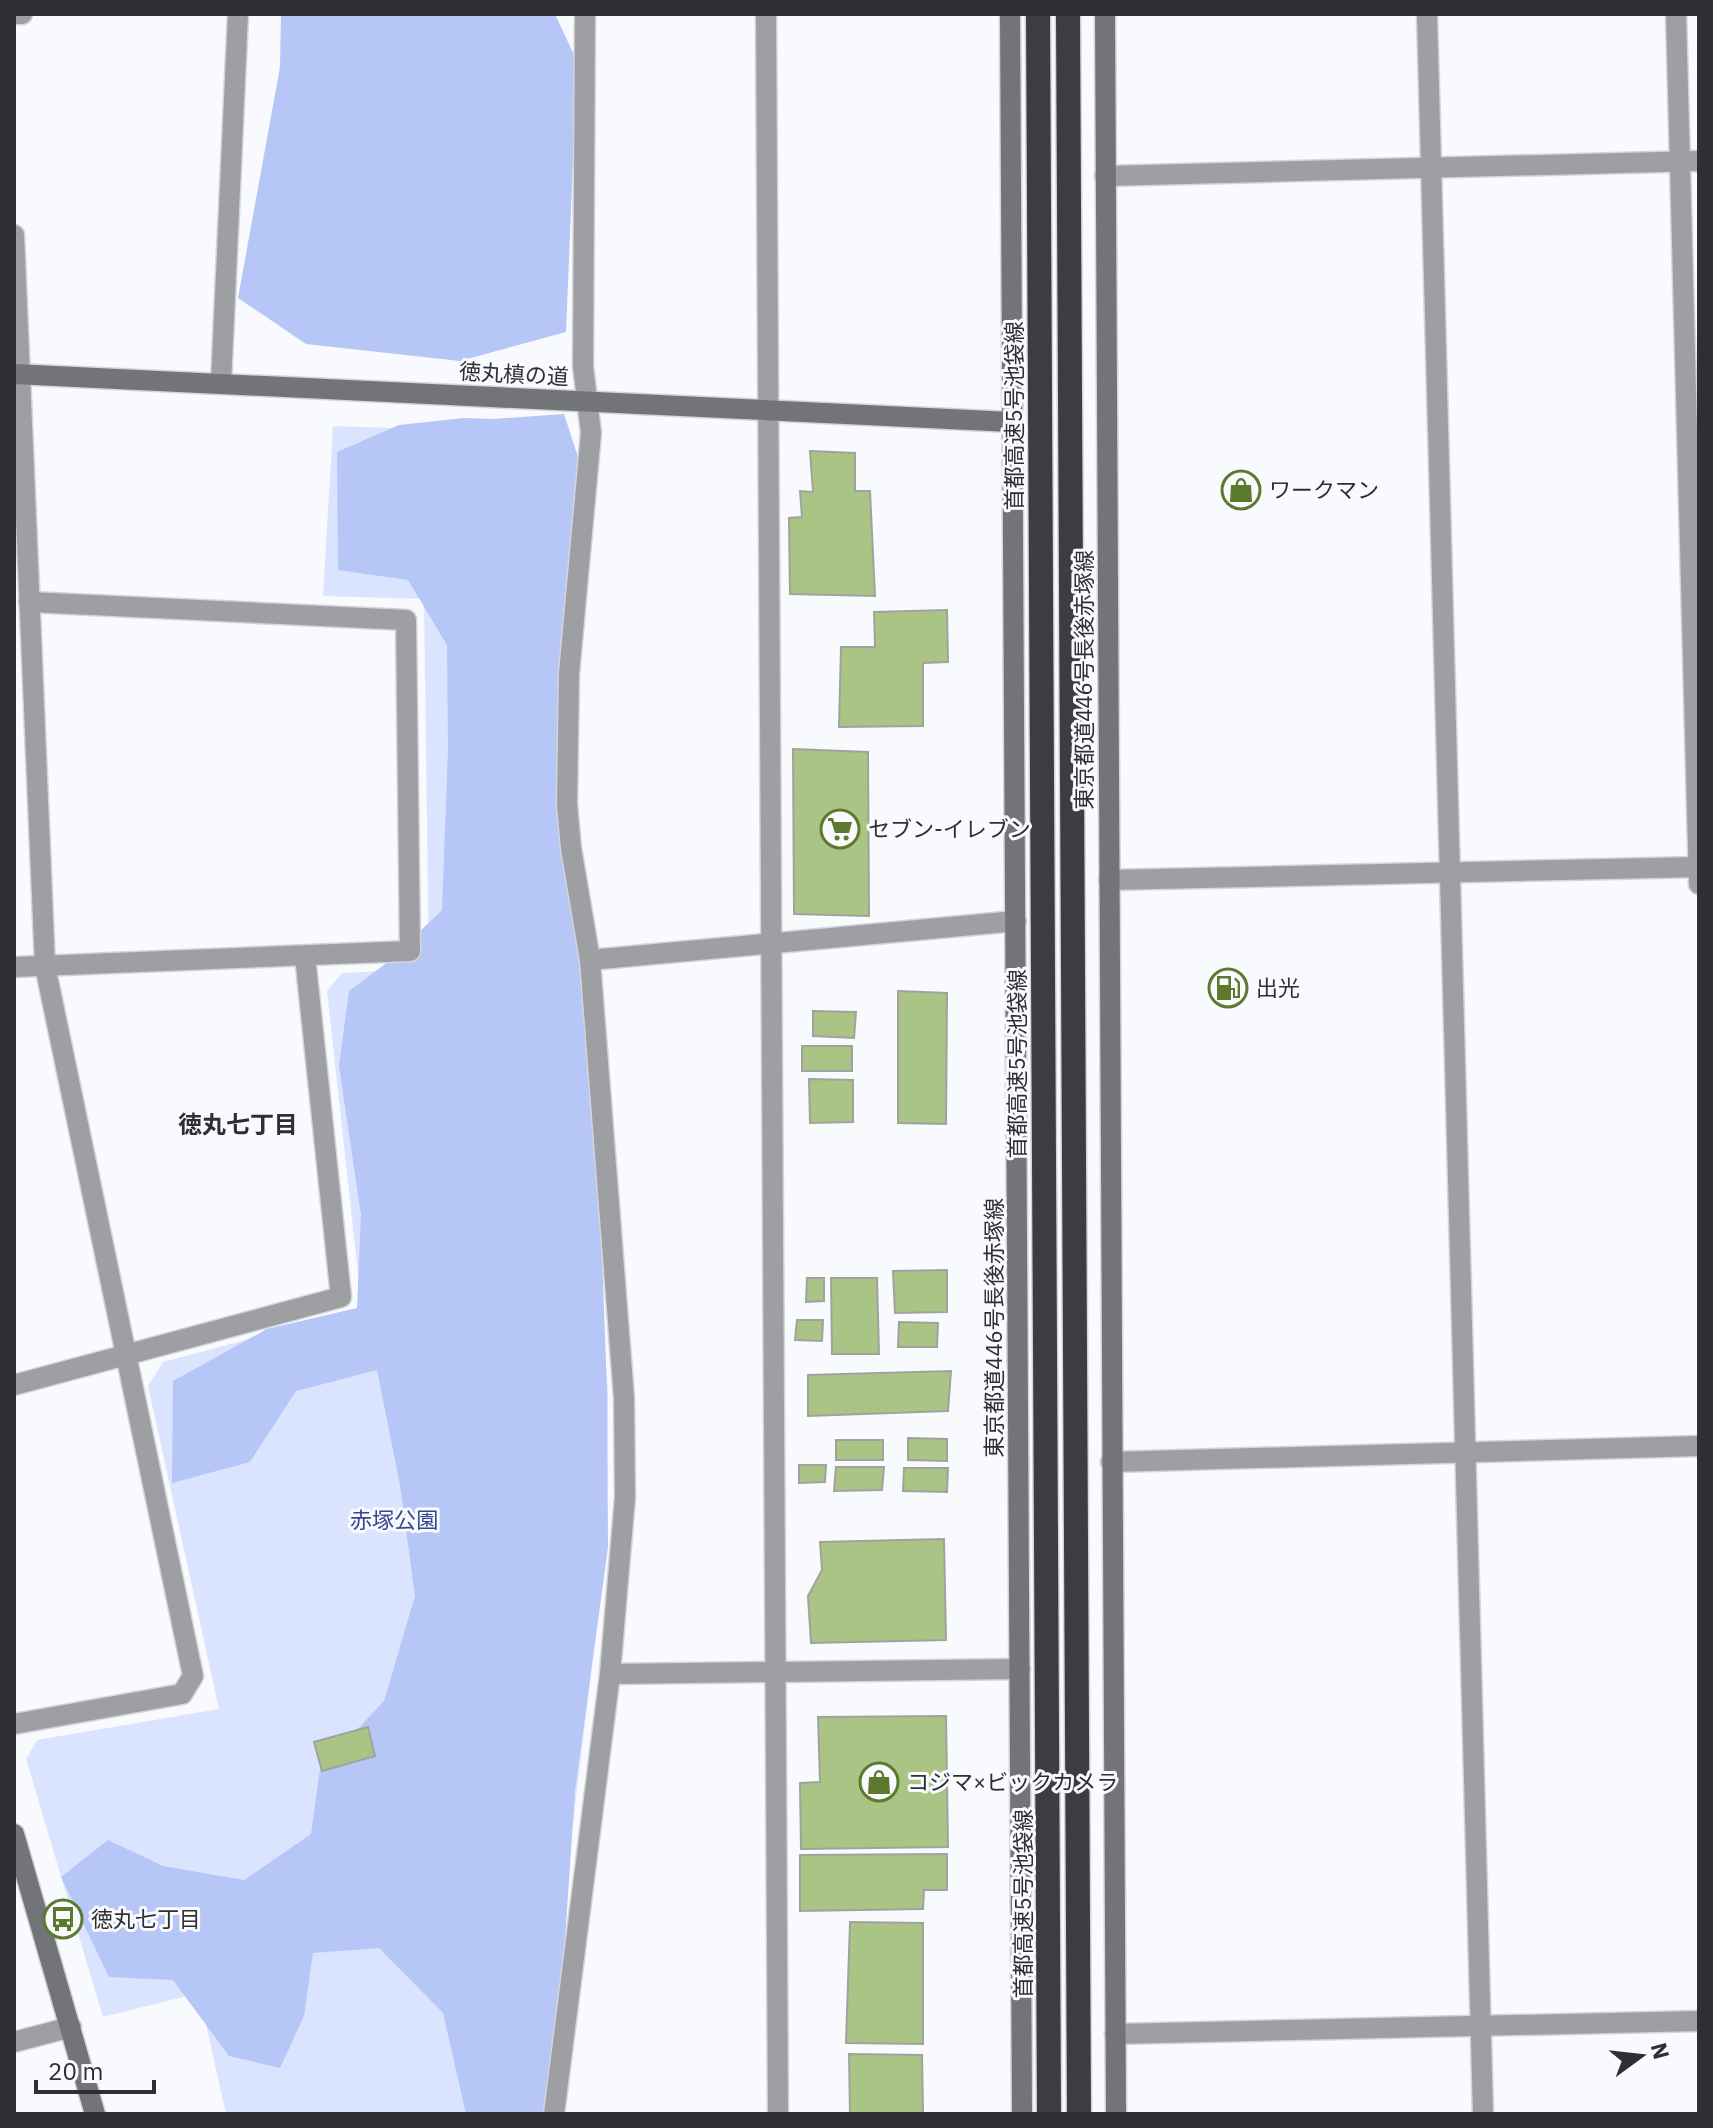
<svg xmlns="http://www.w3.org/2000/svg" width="1713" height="2128" viewBox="0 0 1713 2128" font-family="'IBM Plex Sans','Noto Sans JP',sans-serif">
<rect width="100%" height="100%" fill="#f8fafe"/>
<path fill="#dae4fe" d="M333,426l225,8 21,23 -21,201 18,304 32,433 -1,101 -16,178 -53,440h-312l-27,-121 -96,24 -77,-258 11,-19 182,-31 -71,-323 15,-24 199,-53 -35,-318 15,-18 87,-4 -5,-370 -101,-3z"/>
<g fill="#b5c6f7">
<path d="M281,14h274l19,41 1,58 -9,219 -106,29 -154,-17 -68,-46 42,-231z"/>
<path d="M564,414l28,86 -26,326 33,347 8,217 1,157 -33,244 -12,178 -15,145h-82l-23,-101 -64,-65 -66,5 -9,63 -24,52 -51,-12 -56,-76 -64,-3 -48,-100 47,-37 55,26 81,14 67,-46 9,-65 64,-68 31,-105 -15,-111 -23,-115 -81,21 -46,71 -78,21 1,-102 94,-52 90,-21 4,-93 -22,-149 10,-75 40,-30 53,-51 6,-160 -1,-105 -39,-65 -70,-10 -1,-118 62,-27 65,-7 30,1z"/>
</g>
<g fill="#aac486" stroke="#a0a39d" stroke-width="2">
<path d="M810,451l45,2v38h15l5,105 -85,-2 -1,-76 13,-1 -2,-26 13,1z"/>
<path d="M947,610l1,52 -25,1v63l-84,1 2,-80h34l-1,-35z"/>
<path d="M793,749l75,3 1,164 -75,-2z"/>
<path d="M898,991l49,2 -1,131 -48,-1z"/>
<path d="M813,1011l43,1 -2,26 -41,-2z"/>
<rect x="802" y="1046" width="50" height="25"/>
<path d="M809,1079l44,1v42l-43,1z"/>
<path d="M947,1270v42l-52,1 -2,-42z"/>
<path d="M807,1278h17v23l-18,1z"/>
<path d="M831,1278h46l2,76h-47z"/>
<path d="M797,1320h26l-1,21 -27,-1z"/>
<path d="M899,1322l39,1 -1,24h-39z"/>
<path d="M951,1371l-3,40 -140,5v-41z"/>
<path d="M908,1438l39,1v22l-39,-1z"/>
<rect x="836" y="1440" width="47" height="20"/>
<path d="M799,1465h27l-1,17 -26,1z"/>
<path d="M836,1467h48l-2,23 -48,1z"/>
<path d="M904,1468h44l-1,24 -44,-1z"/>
<path d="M944,1539l2,101 -135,3 -3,-47 14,-26 -2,-28z"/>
<path d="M946,1716l2,131 -147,2 -1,-66 20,-1 -2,-65z"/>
<path d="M368,1727l7,29 -53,15 -8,-29z"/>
<path d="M947,1854v36h-23l-1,19 -123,2v-56z"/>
<path d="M850,1922l73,1v121l-77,-1z"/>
<path d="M849,2054l73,1 1,59h-73z"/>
</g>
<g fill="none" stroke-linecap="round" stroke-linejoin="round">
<defs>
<g id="street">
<path d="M14,14h8"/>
<path d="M766,14l12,2100"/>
<path d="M1427,14l56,2100"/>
<path d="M1676,14l23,870"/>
<path d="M1105,176l594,-15"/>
<path d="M14,235l31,731 148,710 -11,18 -168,30"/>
<path d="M221,383l17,-369"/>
<path d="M1109,880l590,-13"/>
<path d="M590,960l426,-39"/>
<path d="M14,967l396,-16 -4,-331 -377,-18"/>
<path d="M14,1385l327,-88 -36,-341"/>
<path d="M1111,1462l588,-16"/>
<path d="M610,1674l410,-5"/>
<path d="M1115,2034l584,-13"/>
<path d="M14,2042l57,-15"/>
<path d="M554,2114l56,-440 15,-177 -1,-99 -34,-438 -19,-112 -4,-44 2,-130 22,-241 -8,-67 2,-352"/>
</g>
<g id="secondary">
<path d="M1010,14l12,2100"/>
<path d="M1105,14l11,2100"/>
<path d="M14,374l997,48"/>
<path d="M14,1834l81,280"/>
</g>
<g id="highway">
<path d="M1038,14l11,2100"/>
<path d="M1068,14l11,2100"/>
</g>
</defs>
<use href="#street" stroke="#d4d5d9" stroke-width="23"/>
<use href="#secondary" stroke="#d4d5d9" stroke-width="23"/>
<use href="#highway" stroke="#d4d5d9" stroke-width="27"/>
<use href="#street" stroke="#9e9fa2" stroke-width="20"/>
<use href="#secondary" stroke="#737478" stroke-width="20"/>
<use href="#highway" stroke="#3b3d42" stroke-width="24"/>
</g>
<defs>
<symbol id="shop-ring" viewBox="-11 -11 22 22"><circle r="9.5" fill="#f8fafe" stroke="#5d792e" stroke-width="1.5"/><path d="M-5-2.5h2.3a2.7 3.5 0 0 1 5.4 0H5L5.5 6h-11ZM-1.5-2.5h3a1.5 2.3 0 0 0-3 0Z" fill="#5d792e"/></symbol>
<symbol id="supermarket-ring" viewBox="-11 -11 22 22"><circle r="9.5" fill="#f8fafe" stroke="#5d792e" stroke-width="1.5"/><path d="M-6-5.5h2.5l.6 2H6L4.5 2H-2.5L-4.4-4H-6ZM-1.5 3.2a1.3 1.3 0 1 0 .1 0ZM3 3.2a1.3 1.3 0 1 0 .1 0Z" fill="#5d792e"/></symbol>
<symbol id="fuel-ring" viewBox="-11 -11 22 22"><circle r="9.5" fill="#f8fafe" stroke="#5d792e" stroke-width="1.5"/><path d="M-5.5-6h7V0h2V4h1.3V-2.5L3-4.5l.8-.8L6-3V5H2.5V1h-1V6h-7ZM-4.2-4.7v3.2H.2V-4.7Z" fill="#5d792e"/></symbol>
<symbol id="bus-ring" viewBox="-11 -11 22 22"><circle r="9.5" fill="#f8fafe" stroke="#5d792e" stroke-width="1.5"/><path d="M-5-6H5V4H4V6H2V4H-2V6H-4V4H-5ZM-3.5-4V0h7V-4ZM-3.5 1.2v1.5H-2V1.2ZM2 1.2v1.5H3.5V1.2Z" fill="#5d792e"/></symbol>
</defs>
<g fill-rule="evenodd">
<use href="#shop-ring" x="1219" y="468" width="44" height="44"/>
<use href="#supermarket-ring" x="818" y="807" width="44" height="44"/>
<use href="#fuel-ring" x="1206" y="966" width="44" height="44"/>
<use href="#shop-ring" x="857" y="1760" width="44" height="44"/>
<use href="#bus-ring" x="41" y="1897" width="44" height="44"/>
</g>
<g text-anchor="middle" stroke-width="6" stroke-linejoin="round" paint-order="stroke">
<g font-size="22" fill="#2e2f32" stroke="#f8fafe">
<text transform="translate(514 374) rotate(3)" y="8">徳丸槙の道</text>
<text transform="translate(1014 416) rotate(-90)" y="8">首都高速5号池袋線</text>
<text transform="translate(1084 680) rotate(-90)" y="8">東京都道446号長後赤塚線</text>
<text transform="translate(1017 1064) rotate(-90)" y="8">首都高速5号池袋線</text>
<text transform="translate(994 1328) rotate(-90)" y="8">東京都道446号長後赤塚線</text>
<text transform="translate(1023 1904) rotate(-90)" y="8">首都高速5号池袋線</text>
</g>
<g font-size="22" fill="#2e2f32" stroke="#f8fafe" text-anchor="start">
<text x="1269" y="498">ワークマン</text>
<text x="868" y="837">セブン-イレブン</text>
<text x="1256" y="996">出光</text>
<text x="907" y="1790">コジマ×ビックカメラ</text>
<text x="91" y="1927">徳丸七丁目</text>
</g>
<g font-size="22" fill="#34488e" stroke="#f8fafe">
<text x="394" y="1528">赤塚公園</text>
</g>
<g font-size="24" font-weight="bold" fill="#2e2f32" stroke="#f8fafe">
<text x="238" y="1133">徳丸七丁目</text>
</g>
</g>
<rect width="1713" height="2128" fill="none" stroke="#2e2f32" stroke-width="32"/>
<g transform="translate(1641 2056) rotate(75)" stroke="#f8fafe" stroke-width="6" paint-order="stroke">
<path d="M0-6L14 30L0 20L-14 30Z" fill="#2e2f32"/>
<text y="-12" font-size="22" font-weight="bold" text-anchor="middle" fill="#2e2f32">N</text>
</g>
<path d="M36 2080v12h118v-12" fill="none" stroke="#2e2f32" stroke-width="4"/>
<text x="48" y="2080" font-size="24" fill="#2e2f32" stroke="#f8fafe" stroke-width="6" paint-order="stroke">20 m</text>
</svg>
